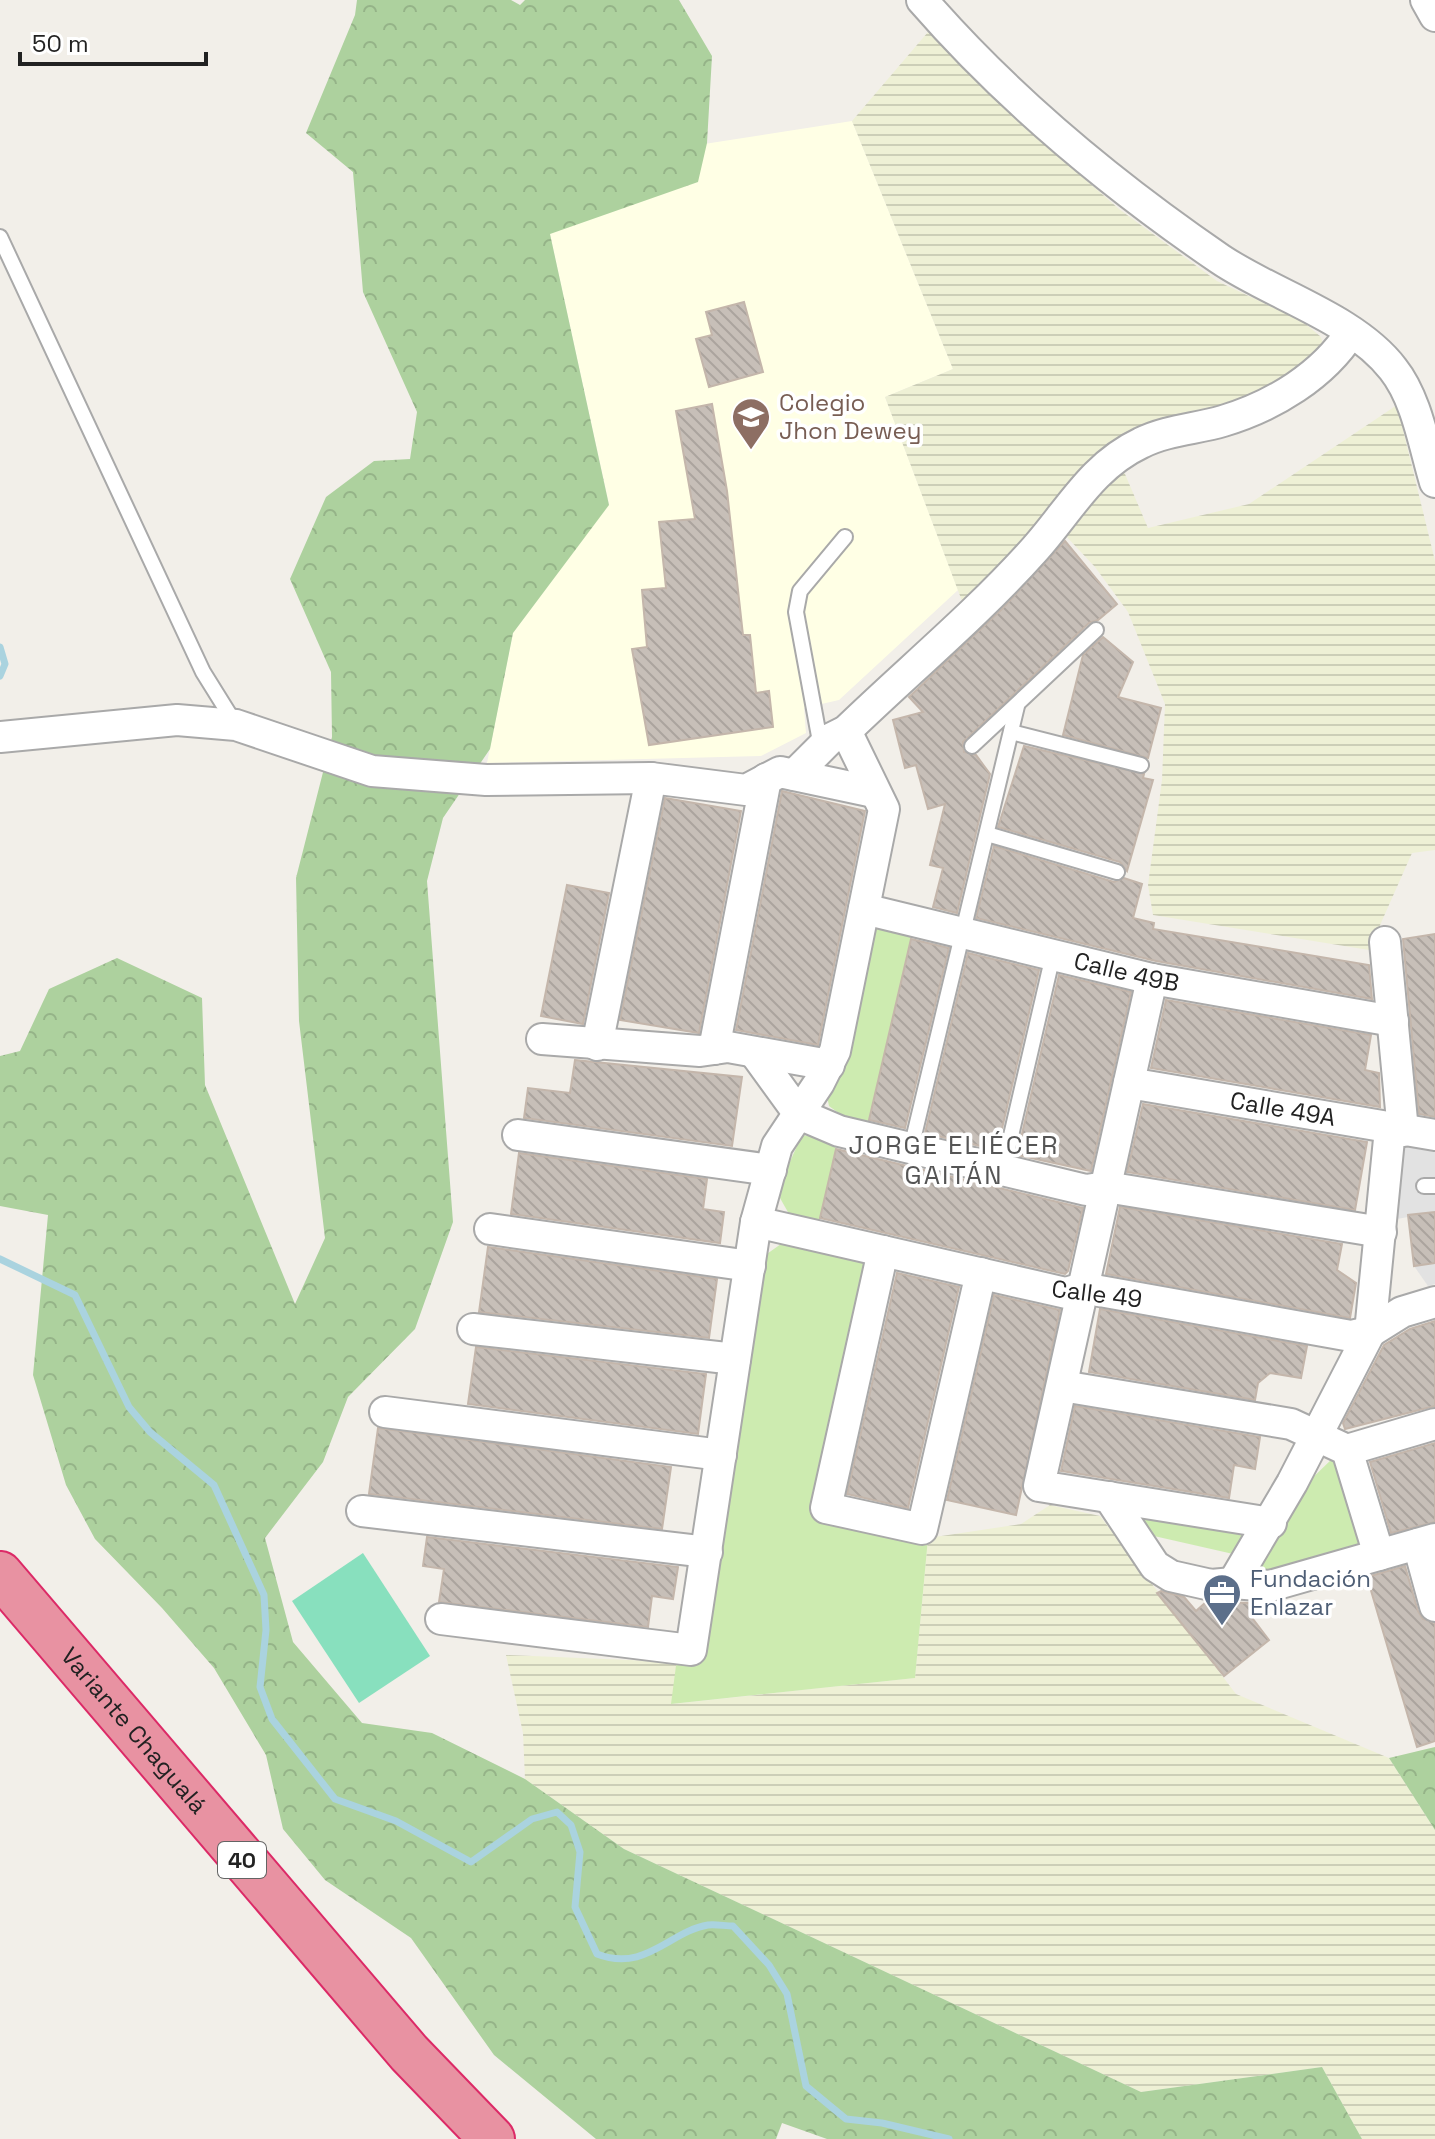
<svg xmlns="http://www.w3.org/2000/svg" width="1435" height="2139" viewBox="0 0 1435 2139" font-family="'Space Grotesk',sans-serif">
<defs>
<pattern id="farmland-rules" width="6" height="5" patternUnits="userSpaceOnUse" patternTransform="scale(2)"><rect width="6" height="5" fill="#eef0d5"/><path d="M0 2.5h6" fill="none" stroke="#ccceb7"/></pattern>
<pattern id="forest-crowns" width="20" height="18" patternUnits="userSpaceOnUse" patternTransform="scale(2)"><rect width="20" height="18" fill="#add19e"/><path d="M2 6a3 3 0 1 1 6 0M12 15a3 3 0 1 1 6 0" fill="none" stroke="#95b388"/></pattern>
<pattern id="building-back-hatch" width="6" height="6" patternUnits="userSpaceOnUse" patternTransform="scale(2)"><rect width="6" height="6" fill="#c7bfb8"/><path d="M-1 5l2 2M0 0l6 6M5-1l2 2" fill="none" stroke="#aba49e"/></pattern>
</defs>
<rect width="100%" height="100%" fill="#f2efe9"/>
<path fill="#ffffe5" d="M852,121l101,248 -68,28 73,193 -119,110 -35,8 2,25 -45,23 -274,7 26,-130 96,-129 -73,-334z"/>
<g fill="url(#farmland-rules)">
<path d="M928,32l78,78 113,99 98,72 85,40 18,15 5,11 -32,28 -54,27 -106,28 -43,35 -78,89 -50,47 -77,-204 68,-28 -101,-248z"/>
<path d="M1397,405l38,156v289l-23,3 -43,97 -216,-35 -5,-30 14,-105 3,-76 -37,-92 -33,-45 -31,-33 58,-67 26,61 101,-24z"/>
<path d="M1050,1505l50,11 136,178 153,64 46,72v309h-73l-40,-72 -181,25 -517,-243 -99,-70 -2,-46 -17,-78 171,7 -5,42 243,-26 13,-140 93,-14z"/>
</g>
<g fill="#cdebb0">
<path d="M881,926l28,4 2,8 -43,186 -16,-1 -23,-17 -3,-15 46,-158z"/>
<path d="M802,1135l26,4 8,9 -17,74 -26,-1 -13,-23 3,-21z"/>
<path d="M788,1239l83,21 -57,254 114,24 -13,140 -244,26 6,-46 27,1 60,-403z"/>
<path d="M1333,1458l10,7 20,79 -97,33 -9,-11 46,-79z"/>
<path d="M1138,1512l115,18 -11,26 -88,-20z"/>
</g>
<g fill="url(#forest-crowns)">
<path d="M357,0h154l9,5 5,-5h154l33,56 -5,87 -9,39 -148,52 59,271 -96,128 -23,116 -47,69 -16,63 26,341 -38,107 -67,68 -25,65 -58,76 28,104 69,81 70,10 93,46 99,70 517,243 181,-25 40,72h-535l-45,-16 -6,16h-180l-102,-84 -83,-117 -86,-58 -42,-51 -17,-74 -52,-87 -52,-60 -67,-69 -29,-54 -33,-110 15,-160 -48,-9v-150l20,-5 29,-62 68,-31 85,40 3,87 90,219 30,-66 -26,-217 -3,-143 36,-141 -1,-65 -41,-93 36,-82 48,-36 36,-2 7,-47 -54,-120 -10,-120 -47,-39 49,-118z"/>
<path d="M1435,1747v83l-46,-72z"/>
</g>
<path fill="#88e0be" d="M363,1553l67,103 -71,47 -67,-102z"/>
<g fill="#e2e2e2">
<path d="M1402,1146l33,6v60l-38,7z"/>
<path d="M1435,1263v21l-7,2 -14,-20z"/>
</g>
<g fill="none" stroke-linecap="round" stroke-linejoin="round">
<g stroke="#aad3df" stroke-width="7">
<path d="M0,647l5,17 -5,12"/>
<path d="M0,1259l75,36 54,112 21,25 64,53 50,110 2,35 -6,57 12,32 63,80 61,22 75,41 61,-43 25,-7 14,13 9,27 -5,55 22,47c48,19 73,-23 111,-29 8,-1 17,1 25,1l36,39 18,29 19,92 40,33 36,4 67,16"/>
</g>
</g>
<g fill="url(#building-back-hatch)" stroke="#c4b6ab" stroke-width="2">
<path d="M744,302l19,70 -54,15 -13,-48 16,-4 -6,-23z"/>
<path d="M712,404l15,87 16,144h7l6,58 13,-2 4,36 -124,18 -17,-96 15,-2 -5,-57 24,-2 -7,-66 36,-3 -19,-108z"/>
<path d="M1065,541l52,63 -19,16 -9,3 -126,119 1,10 12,3 14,19 -33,139 -24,-6 10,-39 -13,-3 15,-61 -17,5 -12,-44 -11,3 -12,-48 30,-8 -14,-15 93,-88z"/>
<path d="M1103,637l30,25 -15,35 43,11 -13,50 -85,-23 20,-80z"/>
<path d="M1024,746l120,28 -1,4 10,2 -26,91 -7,-9 -122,-35z"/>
<path d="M782,791l83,20 -47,234 -82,-15z"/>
<path d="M665,798l76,13 -42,222 -79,-13z"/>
<path d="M994,846l120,36 10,-4 18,6 -9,34 21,5 -1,6 216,36 3,34 -216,-38 -180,-43z"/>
<path d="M567,885l42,8 -26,131 -42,-8z"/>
<path d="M1435,934v183l-16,-3 -16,-175z"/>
<path d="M911,939l38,9 -44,180 -36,-8z"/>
<path d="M968,953l71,17 -42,180 -72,-17z"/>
<path d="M1059,975l72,17 -40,179 -74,-16z"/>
<path d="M1166,1000l205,35 -6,35 14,3 1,34 -229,-39z"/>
<path d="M575,1060l167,17 -10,69 -208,-28 4,-30 42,5z"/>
<path d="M1143,1104l224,38 -12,68 -228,-38z"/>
<path d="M836,1149l247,59 -15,63 -3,3 -245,-56z"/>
<path d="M519,1153l188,26 -4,30 21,3 -4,31 -209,-29z"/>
<path d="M1120,1207l222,37 -5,26 19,13 -6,35 -244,-44z"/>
<path d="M1435,1212v51l-21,3 -6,-51z"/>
<path d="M488,1247l229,32 -8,59 -230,-26z"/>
<path d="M897,1273l62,14 -51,221 -61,-14z"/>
<path d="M994,1295l66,15 -44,205 -69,-15z"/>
<path d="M1100,1309l207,37 -6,32 -31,-5 -12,10 -3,17 -166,-28z"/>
<path d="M1435,1321v85l-90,23 -2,-6 41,-78 26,-16z"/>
<path d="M476,1347l230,27 -8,60 -230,-30z"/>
<path d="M1075,1406l185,31 -5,32 -21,-4 -5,33 -168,-27z"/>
<path d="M378,1428l293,39 -9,62 -293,-35z"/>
<path d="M1435,1443v79l-44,11 -21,-71z"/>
<path d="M427,1537l251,30 -5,32 -21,-3 -4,31 -209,-25 5,-33 -21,-3z"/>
<path d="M1405,1566l13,45 5,8 12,4v118l-18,6 -50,-170z"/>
<path d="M1161,1591l23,6 12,14 10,-9 47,1 -3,12 19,25 -45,36 -67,-83z"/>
</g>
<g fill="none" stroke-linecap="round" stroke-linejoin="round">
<defs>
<g id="lane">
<path d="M0,237l203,435 33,53"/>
<path d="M1011,732l130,33"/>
<path d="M972,746l124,-116"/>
<path d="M821,747l-25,-135 4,-21 45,-54"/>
<path d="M987,834l130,38"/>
<path d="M911,1148l106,-442"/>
<path d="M1003,1170l50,-215"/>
<path d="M1424,1186h11"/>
</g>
<g id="street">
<path d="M922,0c86,99 190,185 298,259 53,36 134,59 173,110 24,30 31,77 42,113"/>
<path d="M1426,0l9,16"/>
<path d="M0,737l177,-17 59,5 136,46 114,9 165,-2 95,12 34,-18 94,20"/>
<path d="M794,775l36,-36 16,-8c62,-60 131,-117 189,-182 34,-38 57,-83 106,-106 26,-13 55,-14 82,-22 50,-15 100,-45 128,-89"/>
<path id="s1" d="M864,909l288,70 241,42"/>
<path d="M1385,942l18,189"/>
<path d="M1152,979l-113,507 232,37"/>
<path d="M542,1039l158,12 28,-4 101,18"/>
<path d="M597,1045l54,-267"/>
<path d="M714,1049l52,-270"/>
<path d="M754,1052l45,62 40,17 247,59 20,-3 275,45"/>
<path id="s2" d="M1129,1083l306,52"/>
<path d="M518,1135l253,35"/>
<path d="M756,1222l310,71 17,-5 268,48 19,-4 32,-20 33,-10"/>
<path d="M490,1229l260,37"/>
<path d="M883,1251l-57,257 96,21 59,-256"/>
<path d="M473,1329l262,30"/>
<path d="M1062,1386l229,38 56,26 32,105"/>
<path d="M385,1412l336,43"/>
<path d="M1347,1450l88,-26"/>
<path d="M1109,1497l46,69 16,10 40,9 22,-2 37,3 165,-47"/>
<path d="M362,1511l345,41"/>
<path d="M1418,1544l17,62"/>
<path d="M1233,1583l59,-100 78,-151 20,-203"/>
<path d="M441,1619l250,31 65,-428 21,-76 42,-63 16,-32 49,-242 -38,-78"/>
</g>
<g id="highway">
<path id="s3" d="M0,1574l409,479 83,86"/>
</g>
</defs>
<use href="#lane" stroke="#a9a9a9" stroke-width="18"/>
<use href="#street" stroke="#a9a9a9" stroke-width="34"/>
<use href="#highway" stroke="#dc2a67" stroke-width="48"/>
<use href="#lane" stroke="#fff" stroke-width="14"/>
<use href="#street" stroke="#fff" stroke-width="30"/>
<use href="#highway" stroke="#e892a2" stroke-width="44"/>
</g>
<defs>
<symbol id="school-pin" viewBox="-11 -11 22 30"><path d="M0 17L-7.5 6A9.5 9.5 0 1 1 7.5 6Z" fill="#8d6e63" stroke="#fff"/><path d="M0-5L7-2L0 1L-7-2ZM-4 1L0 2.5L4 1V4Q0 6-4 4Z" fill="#fff"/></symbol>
<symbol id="office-pin" viewBox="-11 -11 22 30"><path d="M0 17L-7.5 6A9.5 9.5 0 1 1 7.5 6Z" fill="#5c6f8a" stroke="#fff"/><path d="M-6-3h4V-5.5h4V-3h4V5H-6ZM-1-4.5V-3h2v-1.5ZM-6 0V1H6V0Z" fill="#fff"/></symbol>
</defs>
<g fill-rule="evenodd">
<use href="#school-pin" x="729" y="395" width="44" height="60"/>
<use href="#office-pin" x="1200" y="1571" width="44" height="60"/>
</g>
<g text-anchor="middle" stroke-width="7" stroke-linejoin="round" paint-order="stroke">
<rect fill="#fff" stroke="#646464" stroke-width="2" x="218" y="1842" width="48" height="36" rx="6"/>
<g font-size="22" font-weight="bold" fill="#222">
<text x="242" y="1868">40</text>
</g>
<g font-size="24" fill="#785e54" stroke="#fff" text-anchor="start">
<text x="779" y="411">Colegio<tspan x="779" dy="28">Jhon Dewey</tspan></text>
</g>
<g font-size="24" fill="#222" stroke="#fff">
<text dy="8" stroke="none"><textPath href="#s1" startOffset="270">Calle 49B</textPath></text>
<text dy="8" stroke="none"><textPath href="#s2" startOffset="156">Calle 49A</textPath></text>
<text transform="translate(1097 1294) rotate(7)" y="8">Calle 49</text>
<text dy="8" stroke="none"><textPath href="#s3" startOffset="206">Variante Chagualá</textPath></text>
</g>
<g font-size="24" fill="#4e5e75" stroke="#fff" text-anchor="start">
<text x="1250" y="1587">Fundación<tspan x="1250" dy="28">Enlazar</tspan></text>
</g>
<g font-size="26" letter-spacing="2" fill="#555" stroke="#fff">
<text x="954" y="1154">JORGE ELIÉCER<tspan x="954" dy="30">GAITÁN</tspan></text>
</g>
</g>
<path d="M20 52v12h186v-12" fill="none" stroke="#222222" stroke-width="4"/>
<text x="32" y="52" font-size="24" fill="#222222" stroke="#ffffff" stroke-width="6" paint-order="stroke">50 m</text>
</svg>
